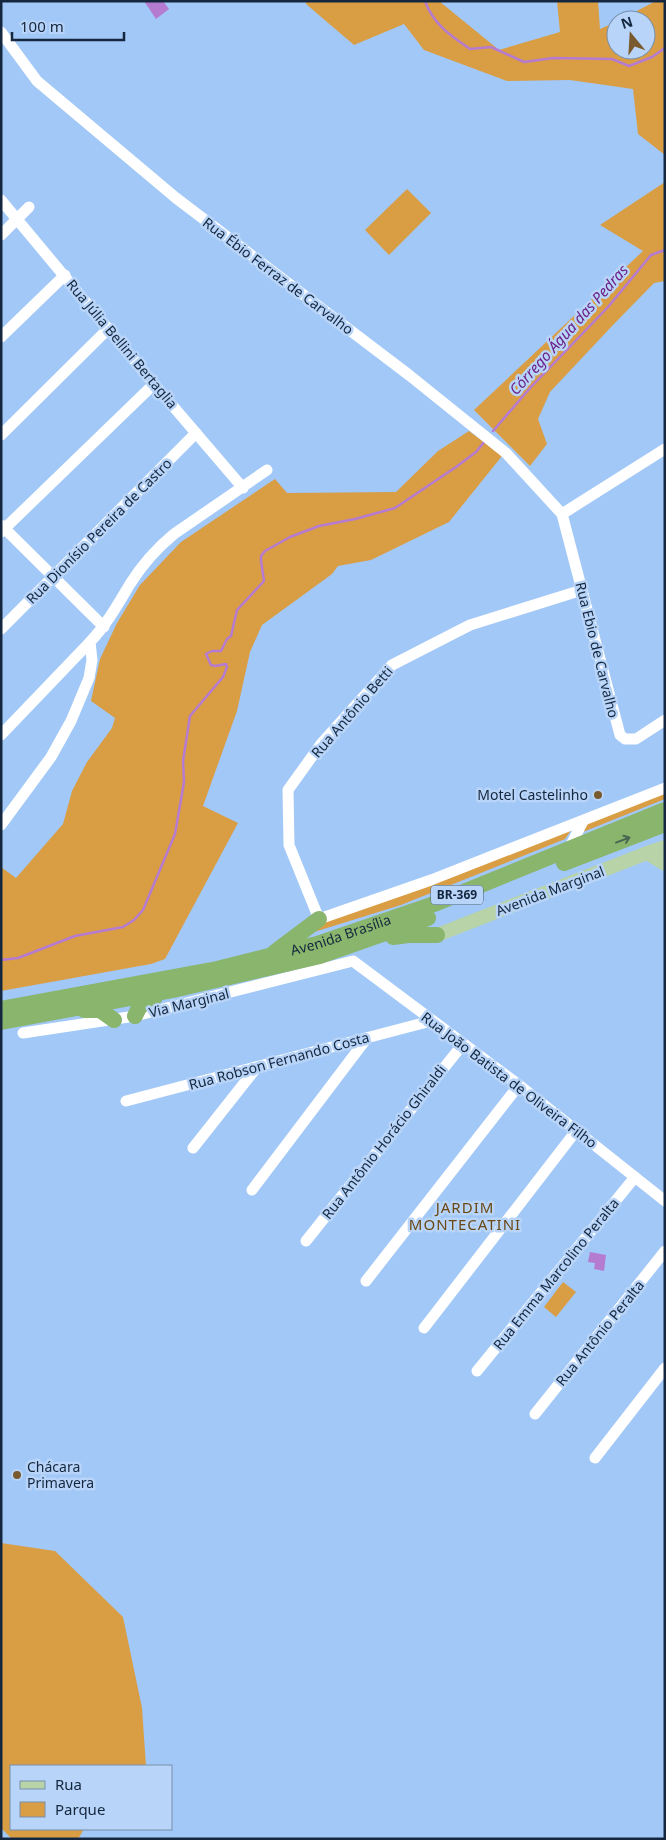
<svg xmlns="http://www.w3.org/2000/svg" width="666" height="1840" viewBox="0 0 666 1840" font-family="'Noto Sans',sans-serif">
<rect width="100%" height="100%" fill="#a2c8f7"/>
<g fill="#d99d44">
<path d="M306,1h133l60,49 61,-18 -3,-31h41l2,28 16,-7v28h30v-30h-27l37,-19h9v154l-27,-21 -5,-45 -63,-9 -63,1 -83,-31 -20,-26 -50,21 -48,-41z"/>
<path d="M665,182v99l-11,2 -41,42 -63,67 -12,27 9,25 -17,22 -56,-56 169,-159 -43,-26z"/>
<path d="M407,189l24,24 -42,42 -24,-25z"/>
<path d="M469,431l33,25 -53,66 -78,38 -33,6 -6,8 -70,51 -12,27 -13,59 -34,95 35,17 -73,136 -14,5 -150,27v-124l15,11 47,-54 9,-33 15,-29 25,-34 3,-10 -24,-17 9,-42 17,-36 23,-38 41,-43 94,-63 12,14 109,-1 42,-41z"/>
<path d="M665,792v7l-82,33 5,-9z"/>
<path d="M572,829l-7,10 -164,66 -87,27 6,-8z"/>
<path d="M563,1282l13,10 -20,25 -12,-10z"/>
<path d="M1,1543l54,8 68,66 19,91 4,58h-135v63h73l-6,10h-66l-11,-11z"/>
</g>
<g fill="#b57bd1">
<path d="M144,1h19l6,8 -13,10z"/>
<path d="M590,1252l16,3 -2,16 -10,-2 1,-6 -7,-1z"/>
</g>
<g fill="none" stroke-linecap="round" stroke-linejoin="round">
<g stroke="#b57bd1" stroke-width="2.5">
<path d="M425,1c8,23 26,35 45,48l21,-2 33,15 29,-4 59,1 17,7 23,-9 13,-9"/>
<path d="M493,431l37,-43 78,-81 43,-52 14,-5"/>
<path d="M1,960l17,-2 57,-22 48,-9 11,-7 9,-10 32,-76 9,-52 -1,-21 7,-45 33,-39 4,-10 -1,-3 -11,2 -4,-1 -5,-11 6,-3h9l6,-12 4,-3 6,-26 27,-29 -3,-20v-5l4,-5 25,-14 29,-11 36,-7 40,-11 61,-41 20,-15 9,-11"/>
</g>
<g stroke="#fff" stroke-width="11">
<path d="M1,32l36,49 139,117 233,177 97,78 56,61 58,221 5,4h11l29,-19"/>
<path d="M1,200l153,184 89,104"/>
<path d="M1,235l28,-28"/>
<path d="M1,337l64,-62"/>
<path d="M1,435l108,-107"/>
<path d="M562,514l103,-65"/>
<path d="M1,525l103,102"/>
<path d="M1,532l153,-148"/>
<path d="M582,590l-112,35 -78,40 -71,79 -33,46 1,55 30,74 112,-39 234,-92"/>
<path d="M1,629l195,-196"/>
<path d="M1,735l89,-93"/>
<path d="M1,825l50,-68 20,-36 18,-43 3,-18 -2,-18c17,-18 28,-38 40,-58 12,-19 27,-36 44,-50l93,-64"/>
<path d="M569,849l14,-28"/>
<path d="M23,1033l112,-17 218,-55 166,124 146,116"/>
<path d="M126,1101l305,-80"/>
<path d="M193,1148l64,-81"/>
<path d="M252,1190l115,-152"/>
<path d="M306,1241l157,-197"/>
<path d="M366,1281l153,-196"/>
<path d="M424,1328l152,-197"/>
<path d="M477,1371l158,-194"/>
<path d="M535,1414l130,-163"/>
<path d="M595,1458l70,-90"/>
</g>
<g stroke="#b8d3a7" stroke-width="14">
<path d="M647,853l18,11"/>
<path d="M437,935l210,-82 18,-6"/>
</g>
<g stroke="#89b56d" stroke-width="16">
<path d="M564,863l101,-39"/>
<path d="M393,937l15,-2h29"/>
<path d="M275,952l44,-33"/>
<path id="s1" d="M1,1009l216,-40 100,-25 117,-40 231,-94"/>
<path d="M84,1010h16l14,10"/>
<path d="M135,1016c5,-12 9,-15 20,-19"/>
<path d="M1,1022l172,-32 147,-34 108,-38"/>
</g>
</g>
<defs><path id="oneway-shaft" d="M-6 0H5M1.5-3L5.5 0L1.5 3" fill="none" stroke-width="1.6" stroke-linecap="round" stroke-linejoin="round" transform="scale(1.25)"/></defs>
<use stroke="#496753" href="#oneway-shaft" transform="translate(623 840) rotate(-21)"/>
<g fill="#795a2f" stroke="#b8d4f8" stroke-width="2">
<circle cx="598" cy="795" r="5"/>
<circle cx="17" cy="1475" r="5"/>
</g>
<g text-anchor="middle" stroke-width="5" stroke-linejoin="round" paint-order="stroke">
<rect fill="#b8d4f8" stroke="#465b76" stroke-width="1" x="431" y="885.5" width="52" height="19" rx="4"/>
<g font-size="12" font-weight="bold" fill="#15273e">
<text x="457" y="899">BR-369</text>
</g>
<g font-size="14" fill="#15273e" stroke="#b8d4f8">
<text transform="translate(278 276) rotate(37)" y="5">Rua Ébio Ferraz de Carvalho</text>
<text transform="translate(122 344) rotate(50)" y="5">Rua Júlia Bellini Bertaglia</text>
<text transform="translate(99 531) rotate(-45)" y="5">Rua Dionísio Pereira de Castro</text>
<text transform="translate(597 650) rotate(76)" y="5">Rua Ebio de Carvalho</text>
<text transform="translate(352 712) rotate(-49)" y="5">Rua Antônio Betti</text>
<text transform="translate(550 891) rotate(-21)" y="5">Avenida Marginal</text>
<text dy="5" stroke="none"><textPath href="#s1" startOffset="348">Avenida Brasília</textPath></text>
<text transform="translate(189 1003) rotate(-14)" y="5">Via Marginal</text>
<text transform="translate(279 1061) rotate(-15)" y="5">Rua Robson Fernando Costa</text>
<text transform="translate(509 1080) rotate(37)" y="5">Rua João Batista de Oliveira Filho</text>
<text transform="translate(384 1142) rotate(-52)" y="5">Rua Antônio Horácio Ghiraldi</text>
<text transform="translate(556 1274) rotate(-51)" y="5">Rua Emma Marcolino Peralta</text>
<text transform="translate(600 1333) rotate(-51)" y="5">Rua Antônio Peralta</text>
</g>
<g font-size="14" fill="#15273e" stroke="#b8d4f8" text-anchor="end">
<text x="588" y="800">Motel Castelinho</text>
<text x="27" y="1472" text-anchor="start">Chácara<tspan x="27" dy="16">Primavera</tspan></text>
</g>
<g font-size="15" font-style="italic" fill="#6a2087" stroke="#b8d4f8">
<text transform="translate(569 330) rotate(-48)" y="5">Córrego Água das Pedras</text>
</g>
<g font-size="15" letter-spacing="1" fill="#6a4915" stroke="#b8d4f8">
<text x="465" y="1213">JARDIM<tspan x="465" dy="17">MONTECATINI</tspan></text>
</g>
</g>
<rect width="666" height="1840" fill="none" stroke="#15273e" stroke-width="5"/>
<rect x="10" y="1765" width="162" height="65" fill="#b8d4f8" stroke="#778fae"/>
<rect x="20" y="1781" width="25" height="8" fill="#b8d3a7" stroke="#778fae"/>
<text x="55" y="1790" font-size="15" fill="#15273e">Rua</text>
<rect x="20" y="1802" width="25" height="15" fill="#d99d44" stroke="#778fae"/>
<text x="55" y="1815" font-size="15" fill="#15273e">Parque</text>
<g transform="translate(631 35) rotate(342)"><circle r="24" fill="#b8d4f8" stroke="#778fae"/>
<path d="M0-4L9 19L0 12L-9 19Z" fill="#795a2f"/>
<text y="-8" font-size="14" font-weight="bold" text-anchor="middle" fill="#15273e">N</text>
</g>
<path d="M12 32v8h112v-8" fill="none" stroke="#15273e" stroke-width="2.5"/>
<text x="20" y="32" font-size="15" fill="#15273e" stroke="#b8d4f8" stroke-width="4" paint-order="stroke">100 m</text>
</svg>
